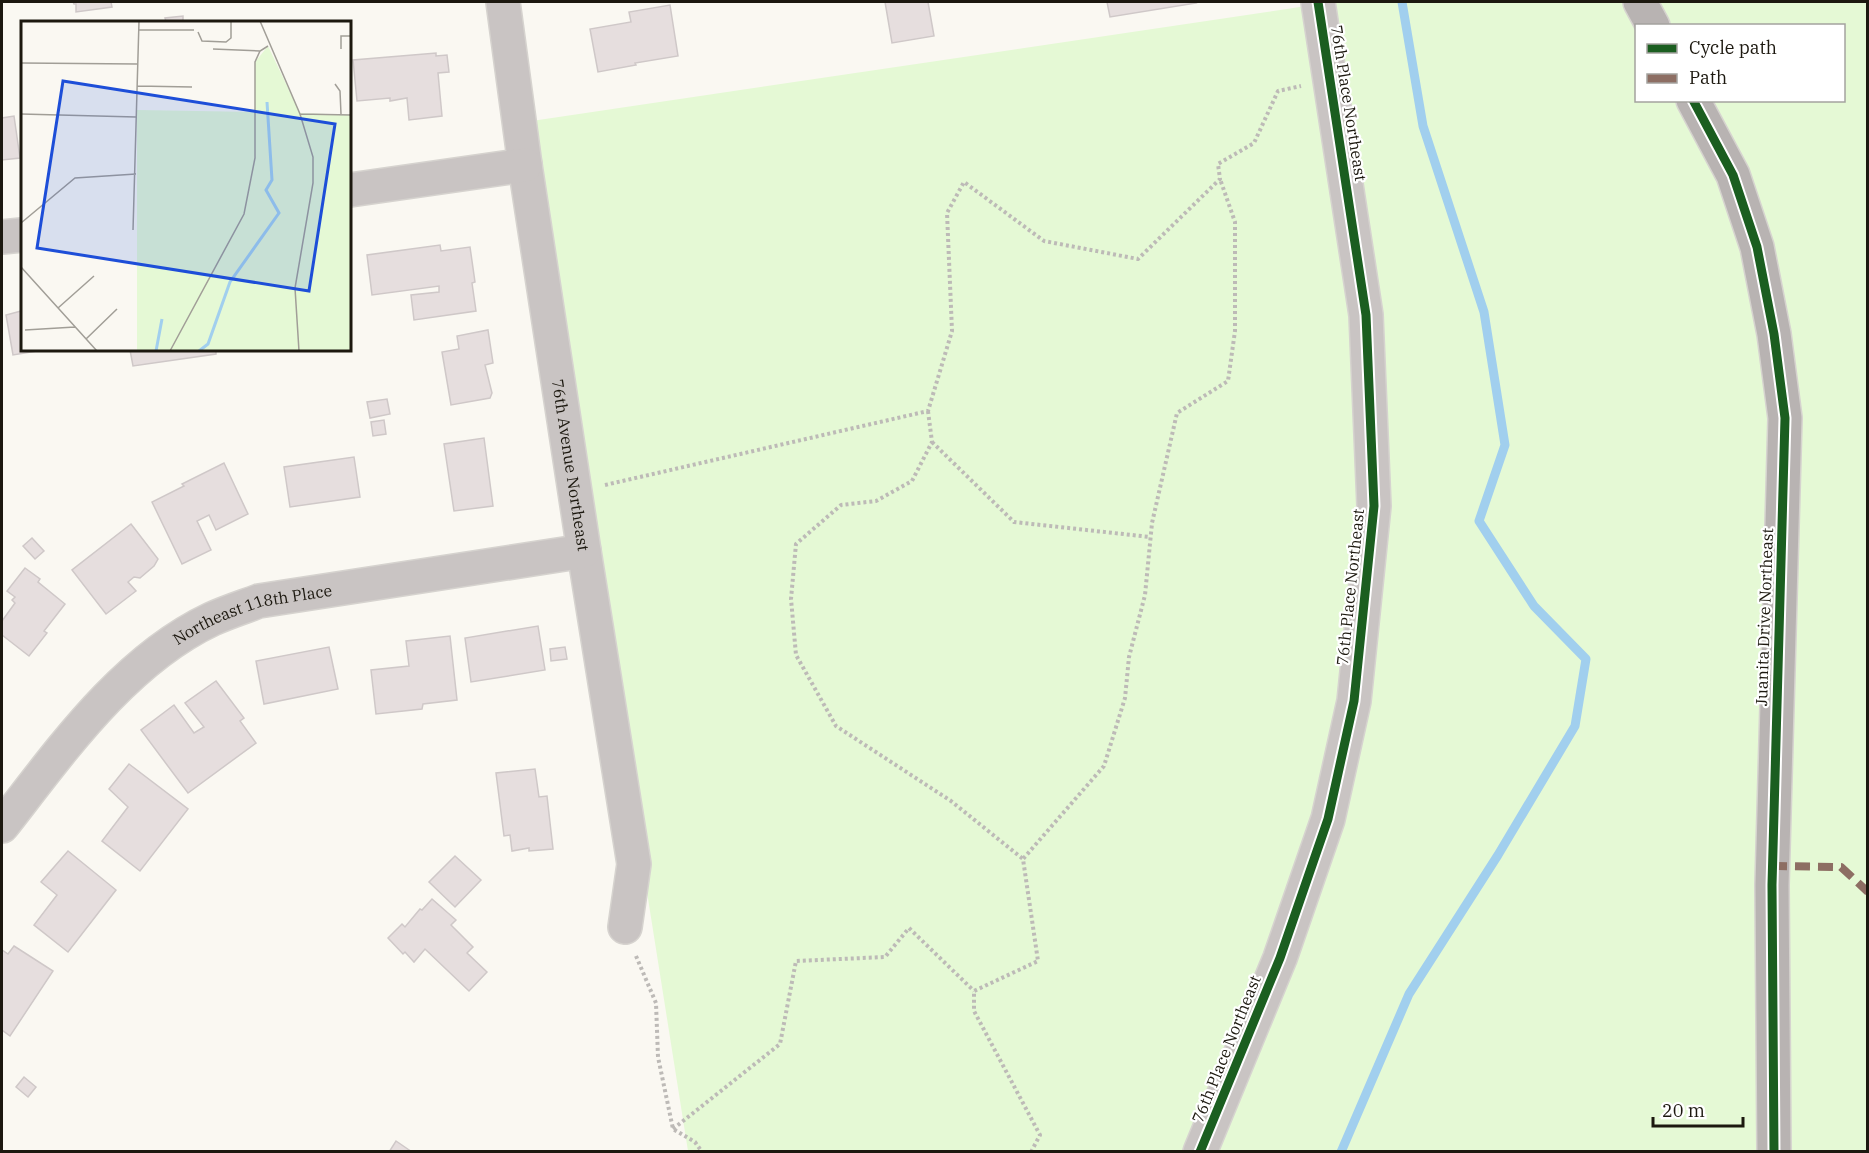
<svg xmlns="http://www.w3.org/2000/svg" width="1869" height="1153" viewBox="0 0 1869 1153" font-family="'IBM Plex Serif',serif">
<rect width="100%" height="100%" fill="#faf8f2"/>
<path fill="#e5f9d5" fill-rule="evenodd" d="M1318,2h549v1149h-1179l-163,-1029 762,-113 31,-5zM1636,26h208v74h-208z"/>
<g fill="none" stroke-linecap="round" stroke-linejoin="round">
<path stroke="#a1cfee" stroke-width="9" d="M1341,1152l68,-158 89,-139 77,-129 11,-67 -52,-53 -55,-85 26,-76 -21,-133 -61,-186 -21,-124"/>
</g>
<g fill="#e6dede" stroke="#cfc8c8" stroke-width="1.5">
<path d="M73,2h38l1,5 -36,5v-8h-2z"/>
<path d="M885,2h43l6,34 -42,7z"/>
<path d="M1107,2h88l1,1 -86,14z"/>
<path d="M670,5l8,51 -43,7 1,2 -38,7 -8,-43 41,-7 -2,-10z"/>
<path d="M183,16v6h-17l-1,-4z"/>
<path d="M436,53v3l11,-1 2,17 -11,1 4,43 -33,4 -2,-22 -17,3v-3l-33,3 -4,-41z"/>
<path d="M14,116l6,42 -18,2v-42z"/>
<path d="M440,245l1,6 29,-4 5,35 -3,1 4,28 -62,9 -3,-25 28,-3v-6l-67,9 -5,-40z"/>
<path d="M21,311l1,39h21l-30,5 -7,-40z"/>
<path d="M488,330l5,33 -8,2 7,28 -2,5 -39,7 -9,-53 17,-3 -2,-13z"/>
<path d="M130,350h86v4l-83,12z"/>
<path d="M387,399l3,15 -20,4 -3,-16z"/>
<path d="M384,420l2,14 -13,2 -2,-14z"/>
<path d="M484,438l9,68 -39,5 -10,-67z"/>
<path d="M354,457l6,40 -70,10 -6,-40z"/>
<path d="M224,463l24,51 -32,16 -7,-15 -12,6 14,29 -29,14 -30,-62 32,-16 -2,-2z"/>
<path d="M131,524l27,35 -4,7 -14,12 -6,-1 -6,5 8,9 -30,23 -34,-44z"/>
<path d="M32,538l12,13 -9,8 -12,-13z"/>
<path d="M25,568l15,11 -2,3 27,22 -21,27 3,2 -18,23 -27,-21v-14l13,-18 -3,-3 3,-3 -8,-6z"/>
<path d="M538,626l7,44 -74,12 -6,-44z"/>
<path d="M450,636l7,64 -34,4 -1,5 -46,5 -5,-44 38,-4 -3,-25z"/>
<path d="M329,647l9,42 -74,15 -8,-43z"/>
<path d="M565,647l2,12 -16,2 -1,-12z"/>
<path d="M216,681l28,37 -4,3 16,22 -68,50 -47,-63 33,-25 20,28 10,-6 -19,-24z"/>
<path d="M129,764l59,45 -48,62 -38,-30 26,-34 -19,-18z"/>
<path d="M535,769l4,28 8,-1 6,53 -24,2v-3l-17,3 -2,-16 -6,1 -8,-63z"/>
<path d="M68,851l48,39 -48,62 -34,-27 23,-30 -16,-13z"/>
<path d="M455,856l26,24 -26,27 -26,-25z"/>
<path d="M432,899l24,21 -5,5 22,22 -6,6 20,19 -18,19 -44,-42 -11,13 -9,-10 -2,2 -15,-16 14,-14 3,3 15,-18 2,1z"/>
<path d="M14,946l39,25 -43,65 -8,-6v-80l6,4z"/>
<path d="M24,1077l12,10 -8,10 -12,-10z"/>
<path d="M396,1141l16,11h-23z"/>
</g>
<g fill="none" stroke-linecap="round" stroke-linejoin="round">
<defs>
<g id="minor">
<path id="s1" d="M503,2l22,163 59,386 50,313 -9,63"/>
<path d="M350,190l175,-25"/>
<path d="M2,237l20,-2"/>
<path id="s2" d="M2,826c58,-74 121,-165 210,-207 15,-7 31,-12 47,-18l325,-50"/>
<path d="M1200,1152l80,-194 48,-139 26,-118 20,-195 -8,-191 -48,-313"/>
</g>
<g id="major">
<path d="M1640,2l13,24"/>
<path d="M1693,100l40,75 24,72 17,87 11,84 -13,467 2,267"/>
</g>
</defs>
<use href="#minor" stroke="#d6d3cf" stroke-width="36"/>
<use href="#major" stroke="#d6d3cf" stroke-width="36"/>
<g stroke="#bdbab7" stroke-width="4" stroke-dasharray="3 3" stroke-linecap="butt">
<path d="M928,411l4,31 -20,39 -36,20 -35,4 -45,39 -5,55 5,56 40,71 115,75 72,58"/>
<path d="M932,442l82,80 136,15"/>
<path d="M605,485l323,-74 24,-80 -5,-118 17,-31 80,59 94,18 82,-80 -2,-15 36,-21 24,-52 23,-5"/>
<path d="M636,956l20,47 2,54 15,72 22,13 7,10"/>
<path d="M673,1129l107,-85 16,-83 89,-4 24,-29 65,63"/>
<path d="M1031,1152l9,-17 -66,-124v-20l64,-30 -15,-102 81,-93 21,-68 4,-41 16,-62 7,-72 25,-110 51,-32 7,-50v-109l-15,-43"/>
</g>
<use href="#minor" stroke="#c9c4c3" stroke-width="33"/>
<use href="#major" stroke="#b8b3b2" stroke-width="33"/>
<path stroke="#8d6e63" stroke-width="8" stroke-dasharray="15 8" stroke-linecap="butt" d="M1772,866l69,1 27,25"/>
<defs>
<g id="cycleway">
<path d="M1693,100l40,75 24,72 17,87 11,84 -13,467 2,267"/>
<path d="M1200,1152l80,-194 48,-139 26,-118 20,-195 -8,-191 -48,-313"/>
</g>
</defs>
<use href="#cycleway" stroke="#fff" stroke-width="13"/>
<use href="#cycleway" stroke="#1b5e20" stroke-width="9"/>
</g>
<g text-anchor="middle" stroke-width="4.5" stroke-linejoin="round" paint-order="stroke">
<g font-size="16" fill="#1c180f" stroke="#fff">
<text transform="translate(1349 103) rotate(81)" y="6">76th Place Northeast</text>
<text dy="6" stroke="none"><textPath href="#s1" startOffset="468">76th Avenue Northeast</textPath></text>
<text transform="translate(1350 587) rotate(-84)" y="6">76th Place Northeast</text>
<text dy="6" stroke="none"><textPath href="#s2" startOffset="338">Northeast 118th Place</textPath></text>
<text transform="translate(1764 617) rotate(-88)" y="6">Juanita Drive Northeast</text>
<text transform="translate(1226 1049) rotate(-68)" y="6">76th Place Northeast</text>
</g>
</g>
<g transform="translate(21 21)">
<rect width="330" height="330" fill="#faf8f2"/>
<path d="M247,25l32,67 51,2v236h-214v-241l118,2v-50z" fill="#e5f9d5"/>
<path fill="none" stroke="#a1cfee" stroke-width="3" d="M135,330l6,-32M178,330l9,-7 22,-62 49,-69 -13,-23 6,-10 -5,-78"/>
<path fill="none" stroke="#a19e97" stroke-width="1.5" d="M239,0l40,93 13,43v26l-18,105 4,63M118,9h55M177,11l4,9 24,1 5,-4v-17M192,28l47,2M320,28v-13h10M0,42l116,1M314,63l5,7 1,23M116,65l55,1M0,93l115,3M279,93l51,1M0,202l54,-45 61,-4M112,209l6,-209M0,246l76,84M37,287l36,-32M4,309l50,-3M65,318l31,-30M149,330l74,-137 11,-56v-96l5,-11 8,-5"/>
<path fill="#1d4ed8" fill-opacity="0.15" stroke="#1d4ed8" stroke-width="3" d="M42,60l272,43 -26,167 -272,-43z"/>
<rect width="330" height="330" fill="none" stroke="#1c180f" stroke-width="3"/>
</g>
<rect width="1869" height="1153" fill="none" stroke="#1c180f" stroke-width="6"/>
<rect x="1635" y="24" width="210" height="78" fill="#ffffff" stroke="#a4a39f" stroke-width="1.5"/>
<rect x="1647" y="44" width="30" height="9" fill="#1b5e20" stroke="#a4a39f" stroke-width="1.5"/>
<text x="1689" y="54" font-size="18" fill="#1c180f">Cycle path</text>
<rect x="1647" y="74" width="30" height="9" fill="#8d6e63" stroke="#a4a39f" stroke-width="1.5"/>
<text x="1689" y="84" font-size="18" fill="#1c180f">Path</text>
<path d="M1653 1117v9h90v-9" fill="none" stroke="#1c180f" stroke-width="3"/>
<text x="1662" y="1117" font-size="18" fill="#1c180f" stroke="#ffffff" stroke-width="4.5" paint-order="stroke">20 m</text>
</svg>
